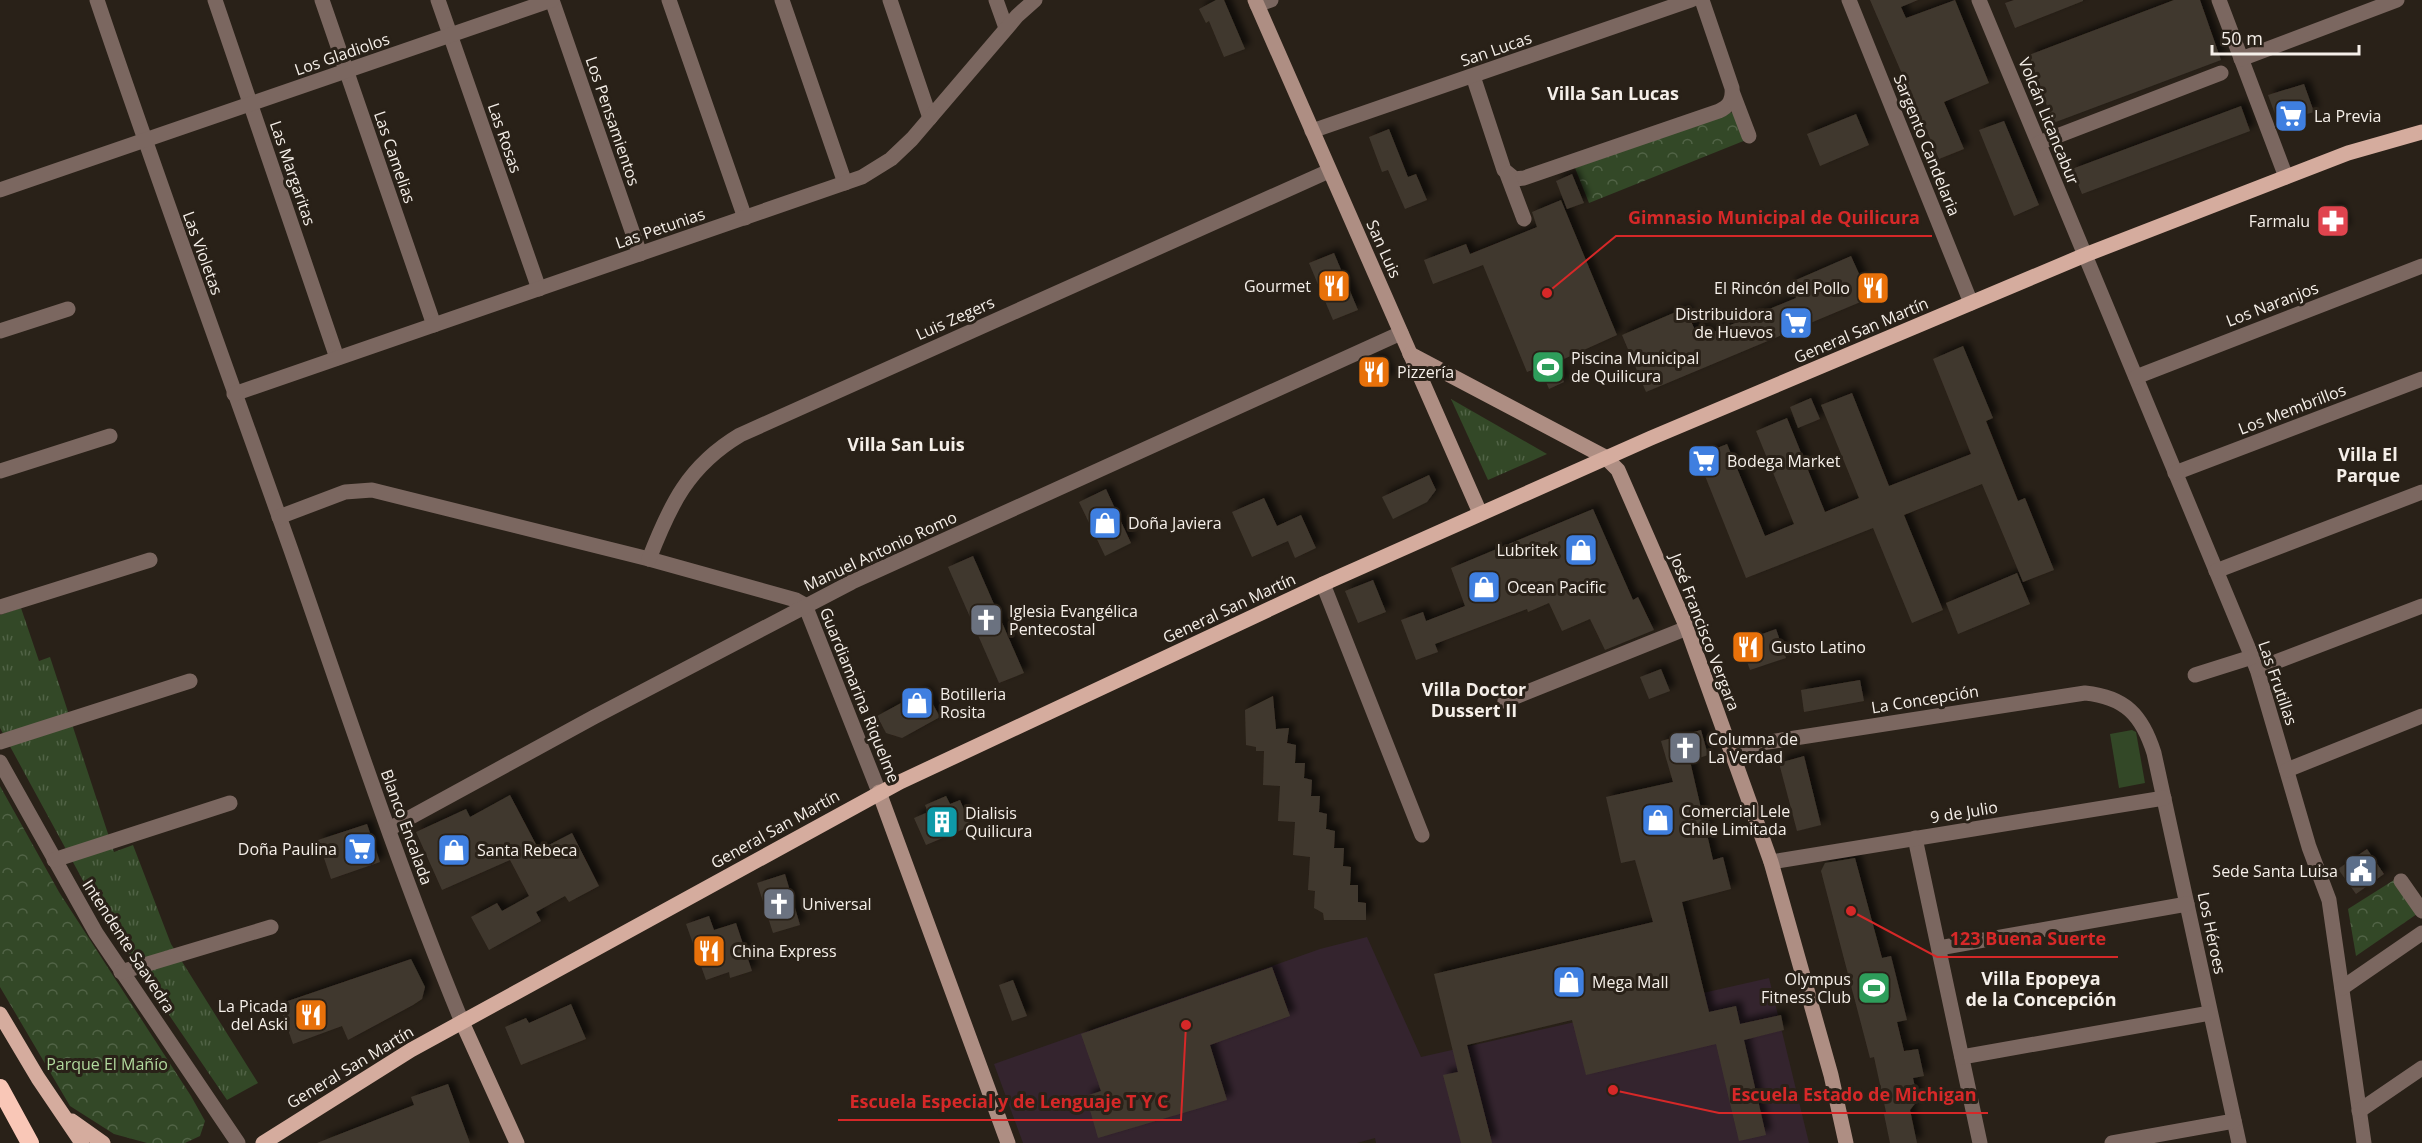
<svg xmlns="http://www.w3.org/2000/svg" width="2422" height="1143" viewBox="0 0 2422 1143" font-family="'Open Sans',sans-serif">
<defs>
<pattern id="grass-tufts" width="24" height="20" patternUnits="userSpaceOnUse" patternTransform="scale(1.5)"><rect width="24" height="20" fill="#334827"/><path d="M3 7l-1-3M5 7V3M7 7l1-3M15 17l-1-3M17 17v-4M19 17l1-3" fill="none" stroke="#516346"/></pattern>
<pattern id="park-crowns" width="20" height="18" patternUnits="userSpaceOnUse" patternTransform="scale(1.5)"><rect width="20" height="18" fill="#334827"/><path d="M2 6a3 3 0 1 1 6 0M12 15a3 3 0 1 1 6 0" fill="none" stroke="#516346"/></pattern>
<filter id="shadow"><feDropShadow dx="5.5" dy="-5.5" stdDeviation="3" flood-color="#0009"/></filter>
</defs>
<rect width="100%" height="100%" fill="#292118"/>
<path fill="#34242e" d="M1367,937l54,120 348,-79 40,165h-433l-1,-5 -18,5h-334l-29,-79 326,-115z"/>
<g fill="url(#grass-tufts)">
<path d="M1451,399l96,55 -59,26z"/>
<path d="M21,608l18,53 11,-4 64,195 19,-7 38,99 87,139 -31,17 -122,-179 -105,-193v-113z"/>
</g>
<g fill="url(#park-crowns)">
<path d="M1729,112l5,1 12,27 -157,63 -14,-35z"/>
<path d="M0,786l59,106 132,204 14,25 -5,15 -15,7h-38l-33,-9 -44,-28 -70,-119z"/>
<path d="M2394,880l23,34 -61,42 -8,-47z"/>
</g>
<path fill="#334827" d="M2132,730l4,2 9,51 -26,5 -9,-54z"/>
<g fill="#41382e" filter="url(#shadow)">
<path d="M1216,0h8l21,49 -21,8 -15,-36 -3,2 -7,-14z"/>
<path d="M1870,0h48l-17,7 5,11 49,-18 34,83 -45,19 20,47 -25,10z"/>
<path d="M2014,0h69v1l-68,27 -10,-25z"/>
<path d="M2174,0h26l21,60 -168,63 -24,-68z"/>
<path d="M2304,84l10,28 -36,10 -10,-27z"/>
<path d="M2241,106l9,25 -168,63 -10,-25z"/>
<path d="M1856,114l13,31 -49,21 -13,-32z"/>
<path d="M2004,121l35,84 -25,11 -35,-86z"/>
<path d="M1389,129l19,48 8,-3 11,26 -22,9 -17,-39 -6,2 -13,-35z"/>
<path d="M1572,174l12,29 -17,6 -11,-28z"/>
<path d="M1561,200l56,135 -62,28 9,19 -15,7 -9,-22 -13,5 -44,-107 -50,19 -9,-24 42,-16 4,10 67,-27 -5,-15z"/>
<path d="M2338,207l8,22 -18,7 -8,-22z"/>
<path d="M1334,253l24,57 -25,10 -24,-57z"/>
<path d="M1851,256l19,42 -224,94 -24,-57 63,-27 10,22 8,-3 3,8 90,-37 -7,-15z"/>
<path d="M1963,346l30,72 -7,3 32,80 7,-3 29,72 -31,12 -41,-98 -78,31 39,95 -31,13 -39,-95 -127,50 -49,-122 30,-12 38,92 29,-12 -38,-93 31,-13 38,94 34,-14 -38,-93 31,-12 37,93 82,-32 -38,-95z"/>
<path d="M1380,357l10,21 -21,10 -10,-21z"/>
<path d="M1811,398l9,21 -22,9 -8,-21z"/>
<path d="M1429,475l7,15 -9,12 -34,17 -11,-22z"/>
<path d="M1106,489l25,54 -26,13 -26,-54z"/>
<path d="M1264,498l13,28 24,-11 15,33 -21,10 -7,-17 -36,16 -20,-45z"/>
<path d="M1593,509l40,91 5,-3 16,33 -49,20 -15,-31 -28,12 -13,-28 -21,9 -1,-3 -92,35 3,8 -22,8 -15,-40 22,-8 3,9 39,-15 -14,-38z"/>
<path d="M973,556l51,117 -25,10 -51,-116z"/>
<path d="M2017,573l13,31 -72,30 -12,-31z"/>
<path d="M1373,580l13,32 -28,11 -13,-32z"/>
<path d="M1776,629l10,29 -36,12 -10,-28z"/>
<path d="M1661,669l9,22 -21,8 -9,-22z"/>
<path d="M1860,680l4,21 -60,11 -3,-22z"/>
<path d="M925,690l15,27 -38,21 -16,-5 -9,-17z"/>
<path d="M1273,696l3,33 13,-1 -2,15 9,2 -1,18h10l-1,15 8,2 -1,16h9l-1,16 8,2 -1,15 9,2 -1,17h10l-1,18 8,1 -1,18h8v17l8,1v17h-42l-1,-7 -9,-5 1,-17 -7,-1 2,-33 -17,-2 2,-33 -17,-1 2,-35 -17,-1 1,-34h-8v-4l-10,-2 -1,-35z"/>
<path d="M1701,730l7,25 -18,6 23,99 10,-3 8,32 -49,13 27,110 27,-6 4,18 41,-9 3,15 -40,10 22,95 -27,6 -23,-97 -130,31 -14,-55 -105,25 25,98h-31l-18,-68 15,-3 -24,-98 219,-52 -18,-62 -14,3 -15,-66 67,-15 -12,-41z"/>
<path d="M1804,756l17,69 -24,6 -18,-68z"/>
<path d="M510,795l29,55 33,-17 27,53 -30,16 -4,-6 -29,16 5,9 -52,29 -18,-33 26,-14 5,8 27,-15 -19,-36 -68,30 -26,-58 50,-23 4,8z"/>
<path d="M946,796l4,8 10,-4 11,26 -45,19 -12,-27 14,-6 -3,-7z"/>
<path d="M367,824l13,38 -49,17 -13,-39z"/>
<path d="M2367,849l17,25 -28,20 -18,-25z"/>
<path d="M1855,858l27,100 9,-2 16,64 -10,2 7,29 14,-2 6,27 -11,2 5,22 -8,10 7,33h-27l-6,-29 2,-2 -12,-55 -4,1 -49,-187 4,-8z"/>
<path d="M785,874l15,51 -27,8 -16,-50z"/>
<path d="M709,916l5,14 22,-7 16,48 -22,7 -1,-6 -23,8 -20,-56z"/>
<path d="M411,959l14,28 -3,12 -9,6 -65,35 -6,-14 -49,18 -14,-40z"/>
<path d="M1272,967l18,49 -80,29 17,55 -129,38 -12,-42 15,-5 -20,-57z"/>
<path d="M1013,980l14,36 -15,5 -13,-36z"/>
<path d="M571,1004l15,35 -65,26 -16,-38 21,-9 3,5z"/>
<path d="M448,1084l22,59h-153l97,-38 -3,-8z"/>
</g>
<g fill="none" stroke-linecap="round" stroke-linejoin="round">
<g stroke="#7b6760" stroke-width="15">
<path d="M97,0c62,184 129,367 194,550 55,158 107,317 171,472"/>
<path d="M215,0l122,358"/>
<path d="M322,0l112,325"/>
<path d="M438,0l101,289"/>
<path d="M552,0l88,254"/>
<path d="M669,0l76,218"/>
<path d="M782,0l63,183"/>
<path d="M890,0l40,118"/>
<path d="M996,0l10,28"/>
<path d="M1849,0l122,303"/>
<path d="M1979,0l278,669 52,178 20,53 35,243"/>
<path d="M2219,0l67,177"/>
<path d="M1257,5l14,-5"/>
<path d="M2241,59l156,-59"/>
<path d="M1473,76l31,94 11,9 9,-1 195,-67c11,-5 14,-12 13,-23l-30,-88"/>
<path d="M1733,94l16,42"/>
<path d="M1312,131l379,-131"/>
<path d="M2039,143l182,-70"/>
<path d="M1507,174l17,45"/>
<path d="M0,190l552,-190"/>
<path d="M0,331l68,-22"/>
<path d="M2136,377l286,-111"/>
<path d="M234,394l628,-217 29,-18 21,-20 105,-123 18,-16"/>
<path d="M0,471l110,-35"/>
<path d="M2175,473l247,-94"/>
<path d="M279,517l66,-25 27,-2 277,69 147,41 9,5 74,187"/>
<path d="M649,559c21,-54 39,-93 91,-124l589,-264"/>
<path d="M2216,571l206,-79"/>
<path d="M1323,584l99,251"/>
<path d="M0,607l150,-47"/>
<path d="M2257,669l165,-63"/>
<path d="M2195,675l57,-18"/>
<path d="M1505,701l182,-73"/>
<path d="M0,742l190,-61"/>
<path d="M1730,748l355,-55c40,4 57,22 69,60l85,390"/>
<path d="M0,762l96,171 142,210"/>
<path d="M2287,770l135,-54"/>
<path d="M389,829l205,-112 258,-135 549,-249"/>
<path d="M1915,838l65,305"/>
<path d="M54,860l176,-57"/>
<path d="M1771,862l393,-64"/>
<path d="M2401,881l21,30"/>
<path d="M1939,948l248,-44"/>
<path d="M121,972l150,-45"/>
<path d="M2342,988l80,-55"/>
<path d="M1962,1057l248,-44"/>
<path d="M2359,1111l63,-43"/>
<path d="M2112,1143l122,-22"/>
</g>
<g stroke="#ae8e83" stroke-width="15">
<path d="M1255,0l225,513"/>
<path d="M1410,354l195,103 13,13 69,158 84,234 60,213 15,68"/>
<path d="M879,792l129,351"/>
<path d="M462,1022l55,121"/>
</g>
<g stroke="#d5ac9e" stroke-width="15">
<path d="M0,1014l38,64 44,65"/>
<path d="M72,1121l31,22"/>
<path d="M263,1143l148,-93 489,-268 423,-198 328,-146 434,-183 263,-102 74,-21"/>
</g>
<path stroke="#f9c7b7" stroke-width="18" d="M0,1088l30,55"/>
</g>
<defs>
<symbol id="supermarket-square" viewBox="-11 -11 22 22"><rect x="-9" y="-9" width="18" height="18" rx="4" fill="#3f7fe0" stroke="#292118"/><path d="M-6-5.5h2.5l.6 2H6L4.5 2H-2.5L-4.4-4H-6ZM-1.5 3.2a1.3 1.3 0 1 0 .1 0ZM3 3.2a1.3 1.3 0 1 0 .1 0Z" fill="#fff"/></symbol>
<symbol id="pharmacy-square" viewBox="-11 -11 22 22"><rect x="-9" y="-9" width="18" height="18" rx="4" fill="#e0444e" stroke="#292118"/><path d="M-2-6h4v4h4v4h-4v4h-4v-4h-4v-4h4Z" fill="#fff"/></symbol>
<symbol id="restaurant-square" viewBox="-11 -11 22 22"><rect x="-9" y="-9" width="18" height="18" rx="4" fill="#e8710a" stroke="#292118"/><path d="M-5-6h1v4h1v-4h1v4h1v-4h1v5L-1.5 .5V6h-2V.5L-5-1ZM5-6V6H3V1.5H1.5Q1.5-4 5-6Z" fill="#fff"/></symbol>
<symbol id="stadium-square" viewBox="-11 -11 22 22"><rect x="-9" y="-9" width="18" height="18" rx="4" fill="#2e9e5b" stroke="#292118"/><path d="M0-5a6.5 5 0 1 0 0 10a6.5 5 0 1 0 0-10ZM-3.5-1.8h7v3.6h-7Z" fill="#fff"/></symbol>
<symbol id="shop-square" viewBox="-11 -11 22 22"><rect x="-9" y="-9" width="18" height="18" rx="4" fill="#3f7fe0" stroke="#292118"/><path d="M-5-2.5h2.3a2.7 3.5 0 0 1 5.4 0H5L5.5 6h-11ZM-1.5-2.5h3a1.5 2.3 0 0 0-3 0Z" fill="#fff"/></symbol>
<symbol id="church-square" viewBox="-11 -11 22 22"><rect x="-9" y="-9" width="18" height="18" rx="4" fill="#6b7280" stroke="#292118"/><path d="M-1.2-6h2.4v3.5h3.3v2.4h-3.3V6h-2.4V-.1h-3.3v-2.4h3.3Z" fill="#fff"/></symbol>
<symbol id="building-square" viewBox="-11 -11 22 22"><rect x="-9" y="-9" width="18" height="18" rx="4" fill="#0f9aa8" stroke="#292118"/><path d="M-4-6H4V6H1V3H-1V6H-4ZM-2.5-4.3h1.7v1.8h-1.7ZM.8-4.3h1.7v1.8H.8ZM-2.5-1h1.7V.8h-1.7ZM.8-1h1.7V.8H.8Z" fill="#fff"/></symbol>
<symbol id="civic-square" viewBox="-11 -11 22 22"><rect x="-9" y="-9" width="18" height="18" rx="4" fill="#5c6f8a" stroke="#292118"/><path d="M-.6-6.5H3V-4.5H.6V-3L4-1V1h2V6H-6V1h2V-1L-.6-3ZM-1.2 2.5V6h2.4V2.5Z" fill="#fff"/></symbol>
</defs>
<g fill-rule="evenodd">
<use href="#supermarket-square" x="2272" y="97" width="38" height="38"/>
<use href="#pharmacy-square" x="2314" y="202" width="38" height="38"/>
<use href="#restaurant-square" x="1315" y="267" width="38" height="38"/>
<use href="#restaurant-square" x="1854" y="269" width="38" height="38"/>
<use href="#supermarket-square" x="1777" y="304" width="38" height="38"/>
<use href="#stadium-square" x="1529" y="348" width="38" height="38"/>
<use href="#restaurant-square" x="1355" y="353" width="38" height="38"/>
<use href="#supermarket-square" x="1685" y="442" width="38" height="38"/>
<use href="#shop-square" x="1086" y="504" width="38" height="38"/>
<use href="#shop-square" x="1562" y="531" width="38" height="38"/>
<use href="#shop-square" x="1465" y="568" width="38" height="38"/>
<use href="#church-square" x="967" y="601" width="38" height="38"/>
<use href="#restaurant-square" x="1729" y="628" width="38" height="38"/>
<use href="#shop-square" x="898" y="684" width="38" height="38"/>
<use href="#church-square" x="1666" y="729" width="38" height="38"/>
<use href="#shop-square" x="1639" y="801" width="38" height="38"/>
<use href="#building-square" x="923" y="803" width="38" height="38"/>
<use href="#supermarket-square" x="341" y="830" width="38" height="38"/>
<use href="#shop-square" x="435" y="831" width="38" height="38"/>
<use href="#civic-square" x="2342" y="852" width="38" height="38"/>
<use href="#church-square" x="760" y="885" width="38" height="38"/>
<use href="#restaurant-square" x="690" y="932" width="38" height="38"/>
<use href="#shop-square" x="1550" y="963" width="38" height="38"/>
<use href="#stadium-square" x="1855" y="969" width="38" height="38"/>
<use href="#restaurant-square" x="292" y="996" width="38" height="38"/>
</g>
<g text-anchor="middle" stroke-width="6" stroke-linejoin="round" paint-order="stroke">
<g font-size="16" fill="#f5efe9" stroke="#292118">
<text transform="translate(1496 49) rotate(-19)" y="6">San Lucas</text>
<text transform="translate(342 54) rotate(-19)" y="6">Los Gladiolos</text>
<text transform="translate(613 121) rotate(71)" y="6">Los Pensamientos</text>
<text transform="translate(2049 121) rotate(68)" y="6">Volcán Licancabur</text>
<text transform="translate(505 138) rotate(71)" y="6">Las Rosas</text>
<text transform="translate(1927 145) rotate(68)" y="6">Sargento Candelaria</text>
<text transform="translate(395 157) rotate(71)" y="6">Las Camelias</text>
<text transform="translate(293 173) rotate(71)" y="6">Las Margaritas</text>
<text transform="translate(660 228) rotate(-19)" y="6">Las Petunias</text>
<text transform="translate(1384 249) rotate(66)" y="6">San Luis</text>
<text transform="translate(203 253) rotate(70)" y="6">Las Violetas</text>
<text transform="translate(2272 304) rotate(-21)" y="6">Los Naranjos</text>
<text transform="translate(955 318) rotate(-24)" y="6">Luis Zegers</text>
<text transform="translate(1861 330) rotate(-23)" y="6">General San Martín</text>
<text transform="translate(2292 409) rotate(-21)" y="6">Los Membrillos</text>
<text transform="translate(880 551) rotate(-25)" y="6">Manuel Antonio Romo</text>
<text transform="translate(1229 608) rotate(-25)" y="6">General San Martín</text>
<text transform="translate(1705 632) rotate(69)" y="6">José Francisco Vergara</text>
<text transform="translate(2278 683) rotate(71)" y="6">Las Frutillas</text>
<text transform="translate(860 695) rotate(68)" y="6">Guardiamarina Riquelme</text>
<text transform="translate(1925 699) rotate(-9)" y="6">La Concepción</text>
<text transform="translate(1964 812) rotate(-9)" y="6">9 de Julio</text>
<text transform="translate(407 827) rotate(70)" y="6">Blanco Encalada</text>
<text transform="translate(775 829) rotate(-29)" y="6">General San Martín</text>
<text transform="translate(2212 933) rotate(78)" y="6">Los Héroes</text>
<text transform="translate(129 946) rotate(57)" y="6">Intendente Saavedra</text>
<text transform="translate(350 1067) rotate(-31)" y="6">General San Martín</text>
</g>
<g font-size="16" fill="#f5efe9" stroke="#292118" text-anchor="start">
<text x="2314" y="122">La Previa</text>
<text x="2310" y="227" text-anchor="end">Farmalu</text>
<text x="1311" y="292" text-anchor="end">Gourmet</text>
<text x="1850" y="294" text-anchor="end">El Rincón del Pollo</text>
<text x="1773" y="320" text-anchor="end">Distribuidora<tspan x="1773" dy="18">de Huevos</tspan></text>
<text x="1571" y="364">Piscina Municipal<tspan x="1571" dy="18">de Quilicura</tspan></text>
<text x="1397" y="378">Pizzería</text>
<text x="1727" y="467">Bodega Market</text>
<text x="1128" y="529">Doña Javiera</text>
<text x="1558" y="556" text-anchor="end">Lubritek</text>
<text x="1507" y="593">Ocean Pacific</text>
<text x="1009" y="617">Iglesia Evangélica<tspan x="1009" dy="18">Pentecostal</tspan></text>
<text x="1771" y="653">Gusto Latino</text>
<text x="940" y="700">Botilleria<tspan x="940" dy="18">Rosita</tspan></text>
<text x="1708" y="745">Columna de<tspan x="1708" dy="18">La Verdad</tspan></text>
<text x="1681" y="817">Comercial Lele<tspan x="1681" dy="18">Chile Limitada</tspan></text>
<text x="965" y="819">Dialisis<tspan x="965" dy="18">Quilicura</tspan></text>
<text x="337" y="855" text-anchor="end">Doña Paulina</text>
<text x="477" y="856">Santa Rebeca</text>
<text x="2338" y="877" text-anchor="end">Sede Santa Luisa</text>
<text x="802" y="910">Universal</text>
<text x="732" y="957">China Express</text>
<text x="1851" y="985" text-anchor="end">Olympus<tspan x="1851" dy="18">Fitness Club</tspan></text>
<text x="1592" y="988">Mega Mall</text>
<text x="288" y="1012" text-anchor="end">La Picada<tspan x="288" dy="18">del Aski</tspan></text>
</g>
<g font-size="16" fill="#b1d99d" stroke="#292118">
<text x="107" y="1070">Parque El Mañío</text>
</g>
<g font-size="18" font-weight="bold" fill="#f5efe9" stroke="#292118">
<text x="1613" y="100">Villa San Lucas</text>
<text x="906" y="451">Villa San Luis</text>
<text x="2368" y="461">Villa El<tspan x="2368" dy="21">Parque</tspan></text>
<text x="1474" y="696">Villa Doctor<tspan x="1474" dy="21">Dussert II</tspan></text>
<text x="2041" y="985">Villa Epopeya<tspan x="2041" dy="21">de la Concepción</tspan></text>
</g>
</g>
<path fill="none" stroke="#d62828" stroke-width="2" d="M1547 293L1616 236H1932M1851 911L1937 957H2118M1613 1090L1719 1113H1988M1186 1025L1181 1120H838"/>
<g fill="#d62828" stroke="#292118" stroke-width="2">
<circle cx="1547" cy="293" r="6"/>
<circle cx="1851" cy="911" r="6"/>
<circle cx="1613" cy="1090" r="6"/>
<circle cx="1186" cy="1025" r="6"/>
</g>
<g font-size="18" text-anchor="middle" font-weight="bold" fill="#d62828" stroke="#292118" stroke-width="6" stroke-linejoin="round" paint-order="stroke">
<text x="1774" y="224">Gimnasio Municipal de Quilicura</text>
<text x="2028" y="945">123 Buena Suerte</text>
<text x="1854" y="1101">Escuela Estado de Michigan</text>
<text x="1009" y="1108">Escuela Especial y de Lenguaje T Y C</text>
</g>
<path d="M2212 45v9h147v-9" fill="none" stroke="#f5efe9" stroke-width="3"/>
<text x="2221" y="45" font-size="18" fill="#f5efe9" stroke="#292118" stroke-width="4.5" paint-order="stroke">50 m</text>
</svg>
